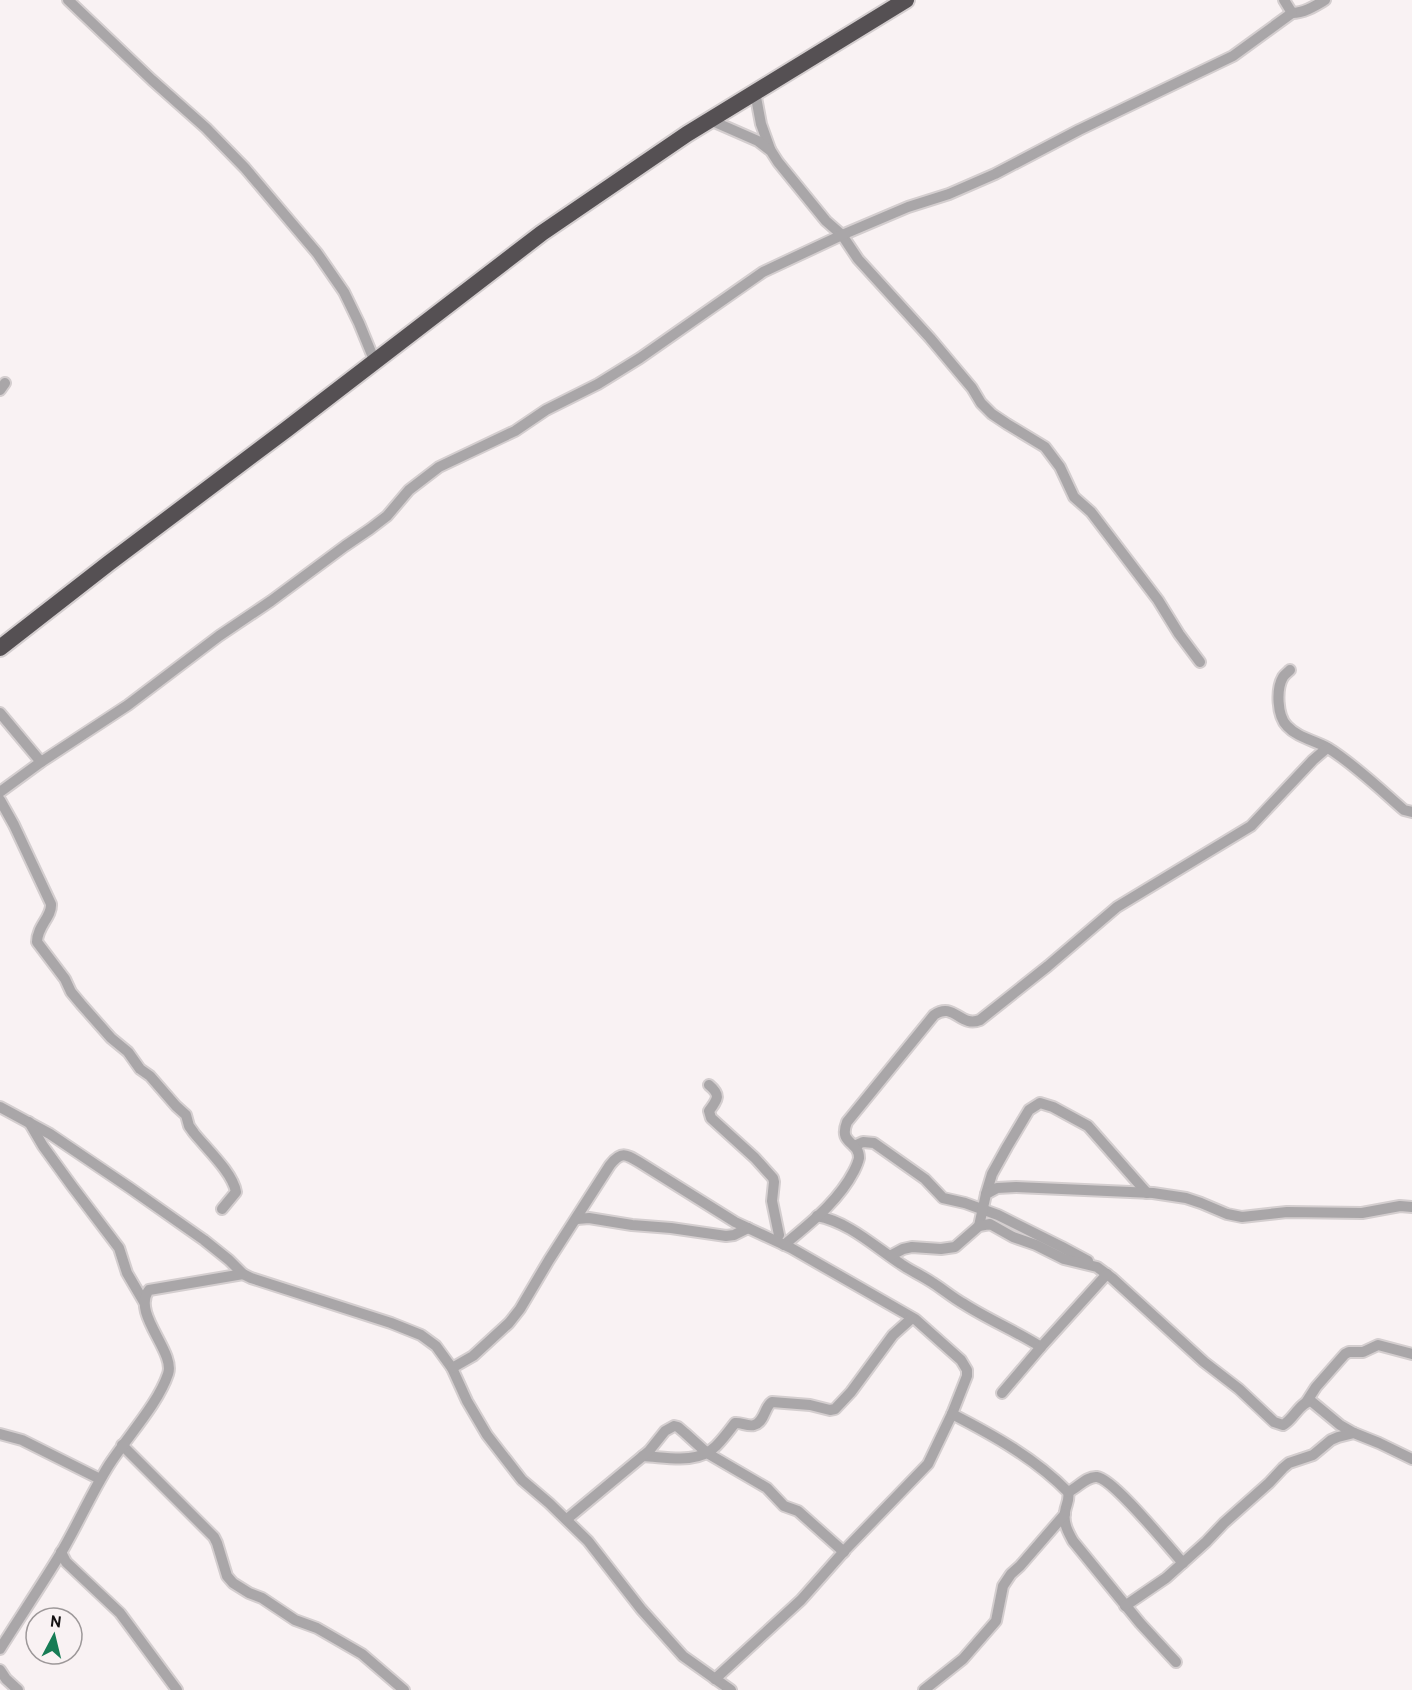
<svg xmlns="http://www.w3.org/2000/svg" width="1412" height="1690" viewBox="0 0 1412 1690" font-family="Overpass,sans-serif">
<rect width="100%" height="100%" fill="#f9f2f3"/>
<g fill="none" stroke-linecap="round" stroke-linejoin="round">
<defs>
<g id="minor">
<path d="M68,0l84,80 54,48 39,40 72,85 27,39 15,31 16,39"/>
<path d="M1284,0l8,13c12,0 23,-7 33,-13"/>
<path d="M755,92l6,32 9,25"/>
<path d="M710,120l48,21 13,10 7,11 48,59 16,14 16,24 72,79 42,50 9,15 11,11 15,10 38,23 15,20 14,30 17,15 29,38 38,50 21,34 21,28"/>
<path d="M0,390l5,-7"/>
<path d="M1290,670c-2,2 -5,4 -7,7 -7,12 -6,39 4,49 11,12 27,14 41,22 26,16 53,42 76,62l8,2"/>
<path d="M0,713l41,49"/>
<path d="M0,792l41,-30 87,-57 91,-69 52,-35 74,-55 25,-17 17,-13 22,-26 30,-23 76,-36 31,-21 52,-26 42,-26 123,-86 79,-37 66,-28 41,-13 46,-20 84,-44 154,-74 59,-43"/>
<path d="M0,800l14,25 37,79c1,13 -14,22 -14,38l28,37 6,13 10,12 30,34 17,14 12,17 10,7 26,30 10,9 3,11 5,7c12,15 39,40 42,59l-14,17"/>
<path d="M709,1085c12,10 9,14 0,26l2,7 44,40 18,20 1,4 -2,19 7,34"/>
<path d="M0,1107l50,27 80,54 74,52 25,20 14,14 8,4 140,45 30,12 15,11 16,22 15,33 20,34 35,45 27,23 39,38 53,68 42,47 48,34"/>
<path d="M29,1122l14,24 29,40 47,62 8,25 17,29"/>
<path d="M854,1146l9,-4 11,1 51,36 18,19 22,5 33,12 64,32 26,14"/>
<path d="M986,1194l6,-20 15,-27 22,-37 11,-7 13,4 35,19 59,67"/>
<path d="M817,1216c32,6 58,31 84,48 10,7 22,12 32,19 11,7 20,15 31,21 25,16 52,27 77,43"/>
<path d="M577,1219l12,-1 43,7 39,3 55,8 8,-1 14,-7"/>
<path d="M979,1226l7,-32 11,-6 19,-1 137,6 33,5 15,5 26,11 15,3 45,-5 75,1 38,-7 12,1"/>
<path d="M784,1245c26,-22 54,-43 70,-74 2,-4 4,-8 5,-13 0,-18 -21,-13 -12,-36l87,-107c20,-14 26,13 46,5l68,-54 69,-59 134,-81 62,-66 14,-12"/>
<path d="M890,1256l13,-7 9,-2 29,2 14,-2 24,-21 11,-2 23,13 23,8 28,14 33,8 15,11 92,84 35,27 35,33 9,3c11,-6 16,-22 28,-24l29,24 14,8"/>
<path d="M452,1368l21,-12 36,-33 11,-14 29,-49 61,-95c11,-14 16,-11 29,-3l96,60 56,26 124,71 46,41 6,10v6l-15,38 -24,50 -82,85 -45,51 -86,79"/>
<path d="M1002,1393l39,-46 66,-73"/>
<path d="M1307,1401l9,-14 29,-33 4,-2h14l15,-7 34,9"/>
<path d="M952,1414c41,21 84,45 116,78 2,8 -2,12 -3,20 -2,11 3,20 8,29l67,82 36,39"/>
<path d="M0,1434l22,6 78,39"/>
<path d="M122,1445l92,92 3,6 10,33 6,7 16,10 13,5 33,22 22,8 45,26 42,36"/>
<path d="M643,1456c24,1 54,9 73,-10 7,-7 13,-15 19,-23 6,-1 13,4 19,2 11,-3 10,-18 18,-23l38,3 20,5 5,-1 16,-17 42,-57 19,-17"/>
<path d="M1068,1492c10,-4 18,-16 29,-15 17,2 72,71 86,86"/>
<path d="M567,1519l82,-68 16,-20 9,-5 4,1 7,6 22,20 60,35 17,18 14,5 46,41"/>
<path d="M61,1552l5,10 54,51 57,77"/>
<path d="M1125,1606l41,-28 40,-36 18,-19 45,-40 14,-15 6,-5 24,-8 18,-15 7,-3 16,-4 25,10 33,16"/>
<path d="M0,1649c20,-32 41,-63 61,-96 17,-29 30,-59 48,-88 18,-28 49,-61 59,-91 8,-22 -37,-61 -19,-84l94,-16"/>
<path d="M0,1670l6,9 12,11"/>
<path d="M924,1690l39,-31 33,-38 7,-35 8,-12 9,-8 45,-52"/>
</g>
<path id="highway" d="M0,648l109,-85 178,-134 255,-196 145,-99 219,-134"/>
</defs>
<use href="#minor" stroke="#d4cecf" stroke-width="14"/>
<use href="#highway" stroke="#d4cecf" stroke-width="20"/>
<use href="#minor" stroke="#a9a6a8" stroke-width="10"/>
<use href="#highway" stroke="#555053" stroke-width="16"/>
</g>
<g transform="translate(54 1636) rotate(7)"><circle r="28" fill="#f9f2f3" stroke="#9d9899" stroke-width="1.5"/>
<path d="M0-4.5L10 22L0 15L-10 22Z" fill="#177c55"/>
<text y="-9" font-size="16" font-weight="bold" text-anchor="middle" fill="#141112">N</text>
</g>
</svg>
